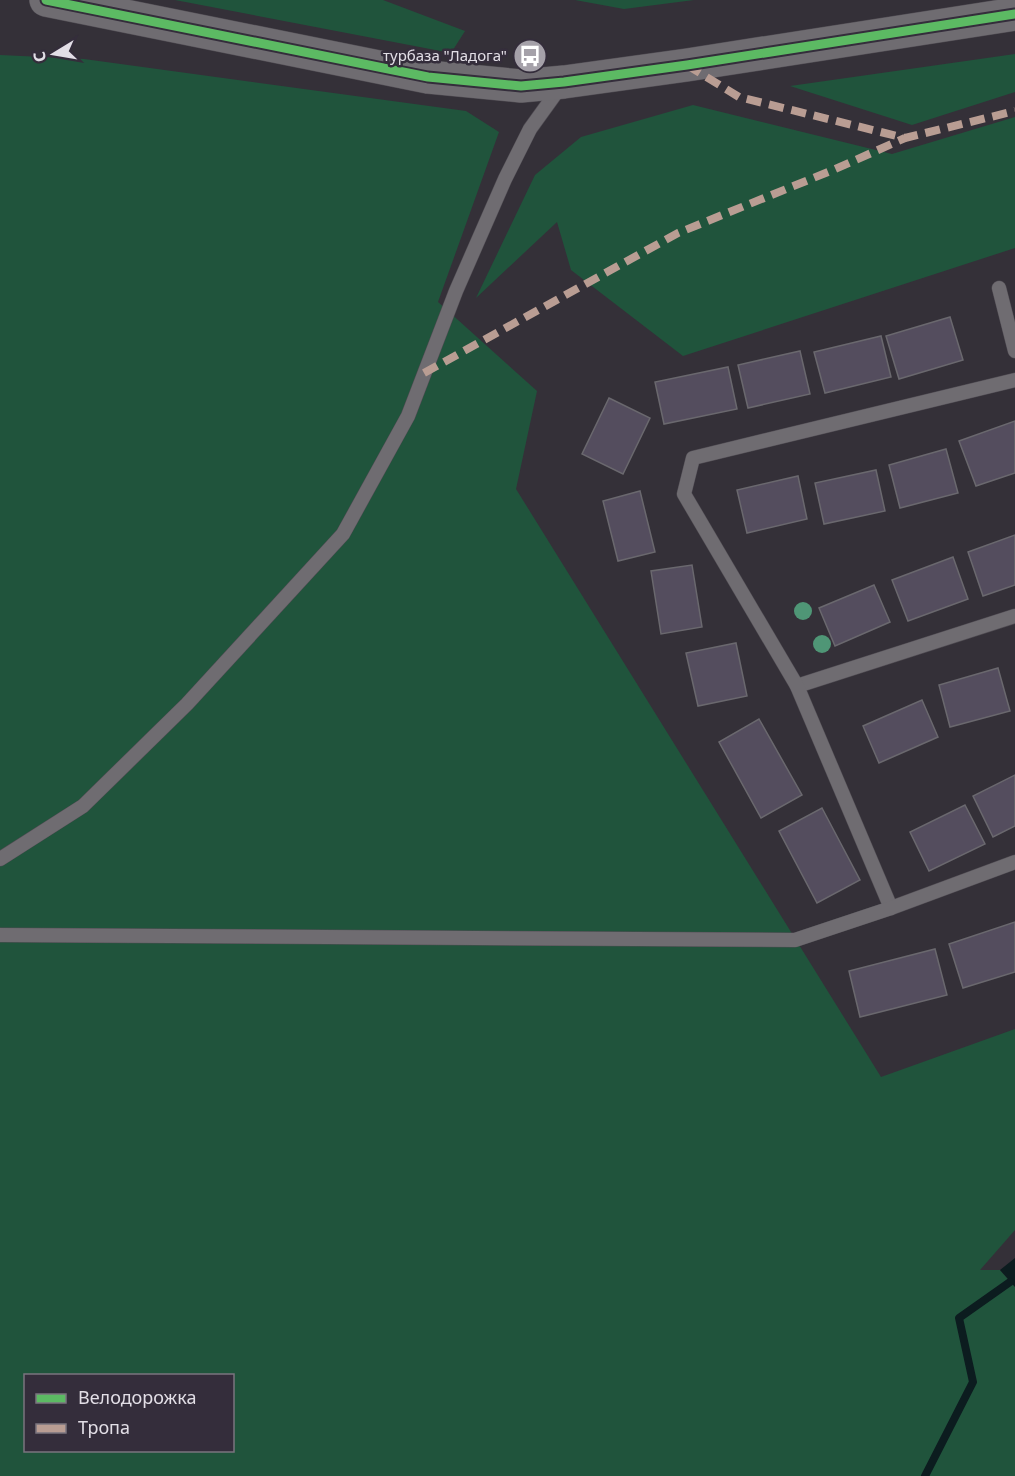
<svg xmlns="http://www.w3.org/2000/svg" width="1015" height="1476" viewBox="0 0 1015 1476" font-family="'Noto Sans',sans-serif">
<rect width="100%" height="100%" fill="#343038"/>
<g fill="#20543c" fill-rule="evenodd">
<path d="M175,0h208l82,31 -14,22z"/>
<path d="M575,0h119l-70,9z"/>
<path d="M1015,54v38l-103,33 -122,-39z"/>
<path d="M0,55l84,4 382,52 33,21 -61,170 99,89 -21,98 365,588 134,-48v201l-35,40h20l15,17v189h-1015zM26,1376h206v74h-206z"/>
<path d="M693,105l199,49 123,-37v131l-332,108 -112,-86 -14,-48 -81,76 59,-123 46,-38z"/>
</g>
<path fill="#0c1c1f" d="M1015,1258v29l-15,-17z"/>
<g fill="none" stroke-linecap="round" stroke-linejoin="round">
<path stroke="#0c1c1f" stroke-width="8" d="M925,1476l48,-94 -14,-64 51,-36"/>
</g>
<g fill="#544d5e" stroke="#6a686e" stroke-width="1.5">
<path d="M950,317l13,43 -64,19 -13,-43z"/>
<path d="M881,336l10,41 -66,16 -11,-41z"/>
<path d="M800,351l10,43 -62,14 -10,-43z"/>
<path d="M728,367l9,42 -73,15 -9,-42z"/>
<path d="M609,398l41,20 -27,56 -41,-20z"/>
<path d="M1015,421v52l-39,13 -17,-45z"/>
<path d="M946,449l12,44 -58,15 -11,-43z"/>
<path d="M876,470l9,41 -61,13 -9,-41z"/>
<path d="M798,476l9,43 -60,14 -10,-43z"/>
<path d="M640,491l15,61 -37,9 -15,-60z"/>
<path d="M1015,535v50l-32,11 -15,-44z"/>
<path d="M953,557l15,42 -60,22 -16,-41z"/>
<path d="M692,565l10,62 -41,7 -10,-63z"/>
<path d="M874,585l16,37 -55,24 -16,-38z"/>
<path d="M736,643l11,53 -49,10 -12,-53z"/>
<path d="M998,668l12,43 -60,16 -11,-42z"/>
<path d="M922,700l16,37 -59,26 -16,-37z"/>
<path d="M759,719l43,76 -41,23 -42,-76z"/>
<path d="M1015,775v51l-22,11 -20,-41z"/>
<path d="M965,805l20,39 -56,27 -19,-39z"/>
<path d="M822,808l38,72 -43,23 -38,-72z"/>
<path d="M1015,922v50l-52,16 -14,-44z"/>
<path d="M935,949l12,46 -87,22 -11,-46z"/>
</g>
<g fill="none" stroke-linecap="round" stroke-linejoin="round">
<defs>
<g id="lane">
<path d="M999,288l16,63"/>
<path d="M797,686l218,-70"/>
<path d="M0,859l83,-53 104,-102 156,-170 65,-118 48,-125 49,-112 25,-50 31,-43"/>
<path d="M891,908l-94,-222 -113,-192 9,-36 322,-78"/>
<path d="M0,935l795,5 96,-32 124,-46"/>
</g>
<path id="secondary" d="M46,0l382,77 93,9 43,-4 123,-17 328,-51"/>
</defs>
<use href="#lane" stroke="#504c53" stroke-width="15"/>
<use href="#secondary" stroke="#504c53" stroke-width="34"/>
<use href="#lane" stroke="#6f6c71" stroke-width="14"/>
<use href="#secondary" stroke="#6f6c71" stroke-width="33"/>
<g stroke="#b99d93" stroke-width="8" stroke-dasharray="15 8" stroke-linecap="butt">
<path d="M687,65l52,32 166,41 110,-27"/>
<path d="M424,373l254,-140 155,-63 72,-32"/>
</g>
<defs>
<path id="cycleway" d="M46,0l382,77 93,9 43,-4 123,-17 328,-51"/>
</defs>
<use href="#cycleway" stroke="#342d3b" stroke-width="13"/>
<use href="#cycleway" stroke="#5cba63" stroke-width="9"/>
</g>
<g fill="#4f9676">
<circle cx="803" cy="611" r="9"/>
<circle cx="822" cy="644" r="9"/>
</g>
<defs>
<symbol id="bus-disc" viewBox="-11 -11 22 22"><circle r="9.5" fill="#a5a1a9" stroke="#342d3b"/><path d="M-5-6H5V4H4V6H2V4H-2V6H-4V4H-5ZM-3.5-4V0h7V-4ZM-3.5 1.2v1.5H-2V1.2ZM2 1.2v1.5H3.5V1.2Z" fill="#fff"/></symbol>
</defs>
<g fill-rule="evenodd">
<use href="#bus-disc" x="511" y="37" width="38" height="38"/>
</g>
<g text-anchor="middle" stroke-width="5" stroke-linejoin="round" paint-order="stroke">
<g font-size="15" fill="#e2dee6" stroke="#342d3b" text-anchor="end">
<text x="507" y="61">турбаза "Ладога"</text>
</g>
</g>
<rect x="24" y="1374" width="210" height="78" fill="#342d3b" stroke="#7a747f" stroke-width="1.5"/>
<rect x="36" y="1394" width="30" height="9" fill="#5cba63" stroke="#7a747f" stroke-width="1.5"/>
<text x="78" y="1404" font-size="18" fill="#e2dee6">Велодорожка</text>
<rect x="36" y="1424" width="30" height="9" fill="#b99d93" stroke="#7a747f" stroke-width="1.5"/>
<text x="78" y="1434" font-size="18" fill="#e2dee6">Тропа</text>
<g transform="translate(54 54) rotate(259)" stroke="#342d3b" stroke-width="4.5" paint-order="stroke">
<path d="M0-4.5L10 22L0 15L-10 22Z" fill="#e2dee6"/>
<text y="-9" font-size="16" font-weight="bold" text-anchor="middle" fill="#e2dee6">С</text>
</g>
</svg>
